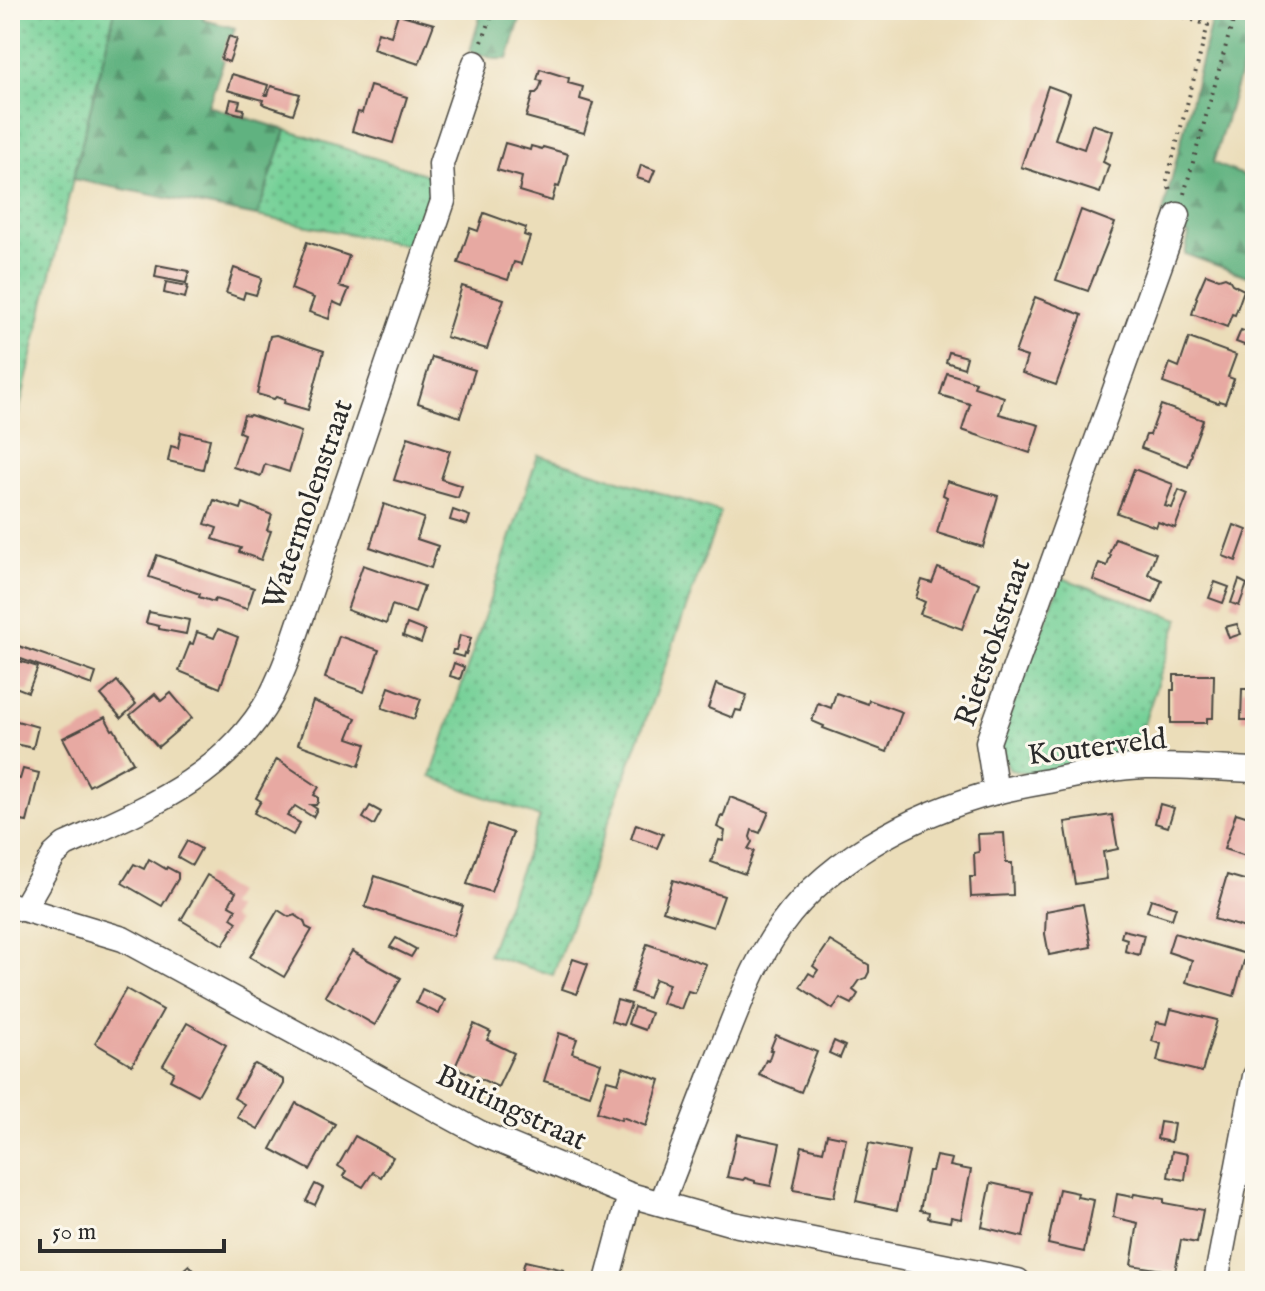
<svg xmlns="http://www.w3.org/2000/svg" width="1265" height="1291" viewBox="0 0 1265 1291" font-family="'IM FELL English',serif">
<defs>
<pattern id="grass-dots" width="8" height="8" patternUnits="userSpaceOnUse" patternTransform="scale(2)"><rect width="8" height="8" fill="#75d097"/><path d="M2 2h.1M6 6h.1" fill="none" stroke="#60a97b" stroke-width="1.8" stroke-linecap="round"/></pattern>
<pattern id="forest-firs" width="22" height="20" patternUnits="userSpaceOnUse" patternTransform="scale(2)"><rect width="22" height="20" fill="#60b280"/><path d="M5 1l3.5 6h-7zM16 11l3.5 6h-7z" fill="#4f9169"/></pattern>
</defs>
<rect width="100%" height="100%" fill="#fbf7ec"/>
<filter id="ink" filterUnits="userSpaceOnUse"><feTurbulence type="fractalNoise" baseFrequency=".0125" numOctaves="2"/><feDisplacementMap in="SourceGraphic" scale="16" xChannelSelector="R" yChannelSelector="G"/><feConvolveMatrix kernelMatrix="1 2 1 2 8 2 1 2 1" color-interpolation-filters="sRGB"/></filter>
<filter id="wash" filterUnits="userSpaceOnUse"><feTurbulence type="fractalNoise" baseFrequency=".006" numOctaves="4" result="noise"/><feDisplacementMap in="SourceGraphic" scale="32" xChannelSelector="R" yChannelSelector="G"/><feGaussianBlur stdDeviation="1.8" result="paint"/><feColorMatrix in="noise" values="0 0 0 0 0 0 0 0 0 0 0 0 0 0 0 0 0 1.4 0 .05"/><feComposite in="paint" operator="in"/></filter>
<g filter="url(#wash)">
<rect width="100%" height="100%" fill="#ebddb9"/>
<g fill="url(#grass-dots)" stroke="#507e61" stroke-width="2">
<path d="M10,10h105l-42,169 -63,271z"/>
<path d="M286,130l145,46 1,34 -16,37 -159,-31z"/>
<path d="M538,455l183,57 -168,463 -65,-20 52,-138 -109,-40z"/>
<path d="M1062,578l117,41 -46,137 -105,18 -18,-4 -6,-13 -4,-17z"/>
</g>
<g fill="url(#forest-firs)" stroke="#466e56" stroke-width="2">
<path d="M115,10h90l-2,10 32,8 -27,78 78,24 -29,86 -184,-37z"/>
<path d="M482,10h41l-15,49h-13l-25,-8z"/>
<path d="M1214,10h41v14l-42,139 42,17v99l-70,-25 4,-20 -29,-9z"/>
</g>
<g id="blocks">
<g fill="#e7a9a2">
<path d="M398,14l36,10 -15,40 -46,-15 5,-17 13,4z"/>
<path d="M229,36l8,3 -8,23 -8,-3z"/>
<path d="M540,69l29,9 -1,5 15,4 -3,12 13,4 -9,30 -58,-16 7,-24h3l3,-3 3,-9 -5,-1z"/>
<path d="M232,74l36,11 -3,10h3l3,-9 29,8 -7,20 -28,-9 -3,-2 1,-3 -36,-10z"/>
<path d="M370,86l37,11 -14,46 -41,-12 6,-19 4,1z"/>
<path d="M1048,86l22,8 -15,45 29,10 8,-25 21,7 -10,31 6,3 -9,28 -79,-26z"/>
<path d="M231,99l9,2 -2,7 6,1 -1,6 -15,-4z"/>
<path d="M505,143l25,7 1,-4 11,3 1,-2 25,7 -9,33 -3,-1 -4,15 -33,-10 3,-14 -25,-7z"/>
<path d="M641,165l14,5 -5,12 -13,-4z"/>
<path d="M1081,210l34,13 -27,68 -32,-11z"/>
<path d="M484,213l42,15 -2,7 6,2 -9,27 -7,-2 -6,18 -50,-17 12,-35 8,3z"/>
<path d="M307,242l42,14 -10,30 10,3 -7,17 -9,-4 -4,17 -20,-7 5,-14 -23,-9z"/>
<path d="M157,265l32,6 -3,12 -31,-6z"/>
<path d="M234,268l28,10 -6,17 -11,-3 -2,7 -17,-6z"/>
<path d="M1206,274l13,5 6,-2 4,2 3,5 12,6 -9,25 -3,-1 -5,13 -35,-13 5,-16 -1,-1z"/>
<path d="M166,282l22,4 -3,12 -21,-5z"/>
<path d="M462,286l42,13 -17,50 -41,-12z"/>
<path d="M1035,297l47,18 -26,70 -34,-12 5,-16 -12,-4z"/>
<path d="M1241,330l14,5v14l-19,-7z"/>
<path d="M276,335l48,16 -16,59 -24,-7 1,-3 -9,-3 -2,2 -17,-5 13,-58z"/>
<path d="M1189,338l47,17 -8,22 6,2 -9,24 -6,-2 -1,2 -55,-20 7,-20 9,4z"/>
<path d="M949,352l18,5 -3,11 -18,-6z"/>
<path d="M432,357l43,13 -15,47 -42,-14z"/>
<path d="M947,373l29,9 -2,5 30,10 -5,17 40,11 -9,28 -68,-23 8,-26 -30,-9z"/>
<path d="M1161,405l42,15 -12,33 1,1 -4,12 -47,-18 5,-13h4z"/>
<path d="M244,415l5,1 1,-1 51,17 -12,40 -24,-8 -4,12 -28,-9 11,-33 -5,-2z"/>
<path d="M181,432l29,7 -7,30 -35,-8 3,-15 7,2z"/>
<path d="M408,437l42,14 -9,28 21,7 -4,12 -64,-18z"/>
<path d="M1134,469l39,15 -8,22 7,2 7,-18 9,4 -13,34 -17,-6 -2,5 -39,-14z"/>
<path d="M947,481l51,15 -15,51 -46,-14 10,-36 -4,-2z"/>
<path d="M214,500l27,9 2,-6 29,12 -5,15 4,1 -10,29 -22,-8 2,-4 -28,-9 4,-11 -12,-4z"/>
<path d="M384,504l40,14 -7,21 21,7 -7,22 -61,-21z"/>
<path d="M453,510l17,6 -3,9 -17,-5z"/>
<path d="M1234,525l13,5 -11,31 -13,-5z"/>
<path d="M1115,538l41,15 -8,21 14,6 -9,23 -60,-23 6,-17 8,3 4,-11 -2,-1z"/>
<path d="M157,555l97,33 -7,21 -32,-10 -1,3 -15,-5 1,-3 -51,-17z"/>
<path d="M363,565l61,21 -9,27 -23,-8 -6,19 -39,-14z"/>
<path d="M938,568l41,15 -17,46 -42,-15 5,-12 -9,-4 6,-18 10,3z"/>
<path d="M1239,580l8,4 -8,22 -8,-3z"/>
<path d="M1215,582l14,5 -6,16 -14,-5z"/>
<path d="M149,612l40,8 -3,14 -27,-5v-3l-13,-3z"/>
<path d="M407,624l18,7 -4,12 -18,-7z"/>
<path d="M1237,624l4,10 -12,4 -4,-11z"/>
<path d="M218,629l20,8 -18,51 -41,-17 11,-28 3,1 4,-12 17,6z"/>
<path d="M460,635l11,3 -5,16 -2,-1 -1,4 -11,-3 1,-4h3z"/>
<path d="M339,636l40,14 -15,42 -39,-14z"/>
<path d="M10,643l86,30 -4,12 -82,-30z"/>
<path d="M10,658l28,9 -10,25 -18,-7 4,-11 -4,-2z"/>
<path d="M454,663l10,4 -4,12 -10,-3z"/>
<path d="M1174,675h40l-1,43h-6v5h-36v-33h3z"/>
<path d="M117,681l19,23 -15,14 -20,-23z"/>
<path d="M716,684l31,11 -6,16 -5,-1 -3,8 -25,-10z"/>
<path d="M389,687l32,12 -7,20 -32,-11z"/>
<path d="M1242,689h13v31h-14z"/>
<path d="M171,693l21,25 -34,29 -28,-32 25,-21 6,7z"/>
<path d="M836,693l32,11 1,-4 33,12 -15,40 -64,-24 1,-2 -12,-5 6,-18 13,5z"/>
<path d="M313,701l43,17 -8,20 18,6 -7,22 -61,-22z"/>
<path d="M105,717l7,13 2,-1 19,33 -44,24 -26,-48z"/>
<path d="M10,719l28,8 -5,21 -23,-5z"/>
<path d="M277,759l42,28 -5,8 4,2v5l-2,3h-5l6,4 -4,8 -18,-11 -8,10 13,7 -7,12 -39,-22 7,-12 -5,-3z"/>
<path d="M23,769l16,4 -12,49 -6,-1 -4,15 -7,-2v-57l10,2z"/>
<path d="M730,797l39,15 -9,21 -8,-3 -2,7 2,5 -4,7 6,2 -9,23 -34,-12 8,-22 4,1 1,-4 1,-6 -8,-4 4,-11 2,1z"/>
<path d="M1160,804l14,4 -6,19 -13,-4z"/>
<path d="M370,806l11,6 -7,13 -11,-7z"/>
<path d="M1236,813l19,6v40l-31,-10z"/>
<path d="M1112,815l6,34 -15,3 4,27 -32,5 -10,-62z"/>
<path d="M488,824l25,9 -22,59 -24,-8z"/>
<path d="M636,824l27,10 -6,14 -26,-9z"/>
<path d="M1004,833l2,30h6l1,32 -42,2 -1,-20h5l-1,-24 5,-1 -1,-18z"/>
<path d="M187,841l14,8 -9,16 -14,-8z"/>
<path d="M149,859l17,10 1,-2 11,6v6l-16,27 -40,-23 12,-19 10,5z"/>
<path d="M207,875l29,17 -7,13 7,4 -5,9 6,4 -14,23 -42,-25z"/>
<path d="M1227,875l28,8v35l-3,12 -38,-11z"/>
<path d="M375,876l88,30 -10,30 -88,-29z"/>
<path d="M673,880l51,16 -11,31 -50,-16z"/>
<path d="M1151,899l25,8 -4,12 -25,-8z"/>
<path d="M1083,904l8,43 -42,8 -4,-21 1,-23z"/>
<path d="M278,910l11,7 6,-2 9,6 2,6 6,3 -28,47 -34,-20z"/>
<path d="M1123,930l21,5 -5,20 -14,-4 2,-12 -6,-2z"/>
<path d="M1174,933l72,21 -12,42 -48,-14 6,-22 -24,-8z"/>
<path d="M396,938l20,11 -5,8 -21,-10z"/>
<path d="M830,941l39,24v7l-3,6 -6,2 -7,10 5,4 -6,10 -12,-6 -7,11 -33,-22 9,-14 5,3 4,-6 -5,-4z"/>
<path d="M647,944l59,20 -11,29 -7,-2 -7,18 -19,-6 7,-19 -14,-5 -7,19 -17,-6z"/>
<path d="M352,951l49,27 -26,47 -50,-29z"/>
<path d="M573,959l15,5 -11,30 -15,-5z"/>
<path d="M126,989l37,21 -31,55 -37,-22z"/>
<path d="M422,989l23,11 -6,14 -23,-11z"/>
<path d="M617,1000l14,4 -8,21 -12,-4z"/>
<path d="M634,1007l17,6 -6,17 -17,-6z"/>
<path d="M1171,1009l46,11 -15,52 -45,-11 4,-17 -9,-3 5,-19 10,2z"/>
<path d="M187,1023l39,22 -28,50 -28,-15 4,-8 -11,-7z"/>
<path d="M474,1024l17,8 -4,8 27,13 -16,34 -43,-20z"/>
<path d="M559,1033l18,6 -5,14 29,10 -11,32 -46,-14z"/>
<path d="M776,1035l41,17 -16,40 -42,-17 7,-15 2,1 2,-5 2,-6h-2z"/>
<path d="M834,1041l11,5 -5,12 -11,-5z"/>
<path d="M255,1064l29,16v4l-26,45 -21,-12 7,-13 -10,-6 18,-32z"/>
<path d="M623,1067l37,13 -14,46 -24,-9 -1,3 -24,-8 10,-32 11,3z"/>
<path d="M296,1103l39,21 -25,46 -39,-21z"/>
<path d="M1160,1122l14,2 -3,18 -14,-3z"/>
<path d="M737,1134l43,9 -9,43 -16,-3v-2l-10,-3 -2,2 -16,-3z"/>
<path d="M827,1134l19,4 -12,59 -41,-7 9,-44 21,5z"/>
<path d="M355,1136l38,21 -12,20 -8,-5 -10,15 -20,-11 3,-5 -8,-5z"/>
<path d="M869,1143l40,8 -12,59 -41,-9z"/>
<path d="M1172,1151l16,3 -3,26 -17,-3z"/>
<path d="M936,1156l16,3 -2,7 21,4 -10,49 -10,-2 -1,5 -22,-4 1,-6 -9,-2 8,-39h4z"/>
<path d="M991,1183l41,9 -9,45 -41,-10z"/>
<path d="M315,1184l8,4 -8,17 -9,-4z"/>
<path d="M1059,1189l19,4 -1,4 17,3 -10,52 -36,-8z"/>
<path d="M1117,1194l16,3 1,-3 30,5v4l39,7 -6,33 -16,-3 -6,32 -44,-7 7,-42 -25,-6z"/>
<path d="M525,1261l39,9 -3,11h-48l7,-3z"/>
<path d="M189,1265l11,12 -5,4h-19l-2,-3z"/>
<path d="M670,1273l6,2 5,6h-18l2,-4z"/>
</g>
</g>
</g>
<g filter="url(#ink)">
<use href="#blocks" fill-opacity="0" stroke="#484640" stroke-width="2"/>
<g fill="none" stroke-linecap="round" stroke-linejoin="round">
<defs>
<g id="minor">
<path d="M996,792l-8,-50 190,-527"/>
<path d="M10,905l113,34 357,194 150,62 103,29 285,57"/>
<path d="M23,909l31,-54 11,-10c81,-37 160,-67 206,-149 6,-12 12,-26 17,-39l155,-456 -2,-37 34,-101"/>
<path d="M662,1202c19,-49 38,-98 57,-147 16,-39 30,-80 53,-116 47,-76 140,-125 224,-147 17,-5 36,-8 53,-11 31,-7 65,-14 97,-15 36,-1 73,3 109,4"/>
<path d="M607,1281l23,-86"/>
<path d="M1216,1281l39,-205"/>
</g>
</defs>
<use href="#minor" stroke="#484640" stroke-width="27"/>
<g stroke="#484640" stroke-width="4" stroke-dasharray="2 6" stroke-linecap="butt">
<path d="M1162,10l46,15 -41,155 4,14"/>
<path d="M482,42l12,-32"/>
<path d="M1184,194l52,-184"/>
</g>
<use href="#minor" stroke="#fff" stroke-width="24"/>
</g>
</g>
<g text-anchor="middle" stroke-width="6" stroke-linejoin="round" paint-order="stroke">
<g font-size="30" fill="#2b2b2b" stroke="#fbf7ec">
<text transform="translate(307 504) rotate(-71)" y="10">Watermolenstraat</text>
<text transform="translate(992 642) rotate(-71)" y="10">Rietstokstraat</text>
<text transform="translate(1097 746) rotate(-7)" y="10">Kouterveld</text>
<text transform="translate(512 1107) rotate(25)" y="10">Buitingstraat</text>
</g>
</g>
<rect width="1265" height="1291" fill="none" stroke="#fbf7ec" stroke-width="40"/>
<path d="M40 1239v12h184v-12" fill="none" stroke="#2b2b2b" stroke-width="4"/>
<text x="52" y="1239" font-size="24" fill="#2b2b2b" stroke="#fbf7ec" stroke-width="6" paint-order="stroke">50 m</text>
</svg>
